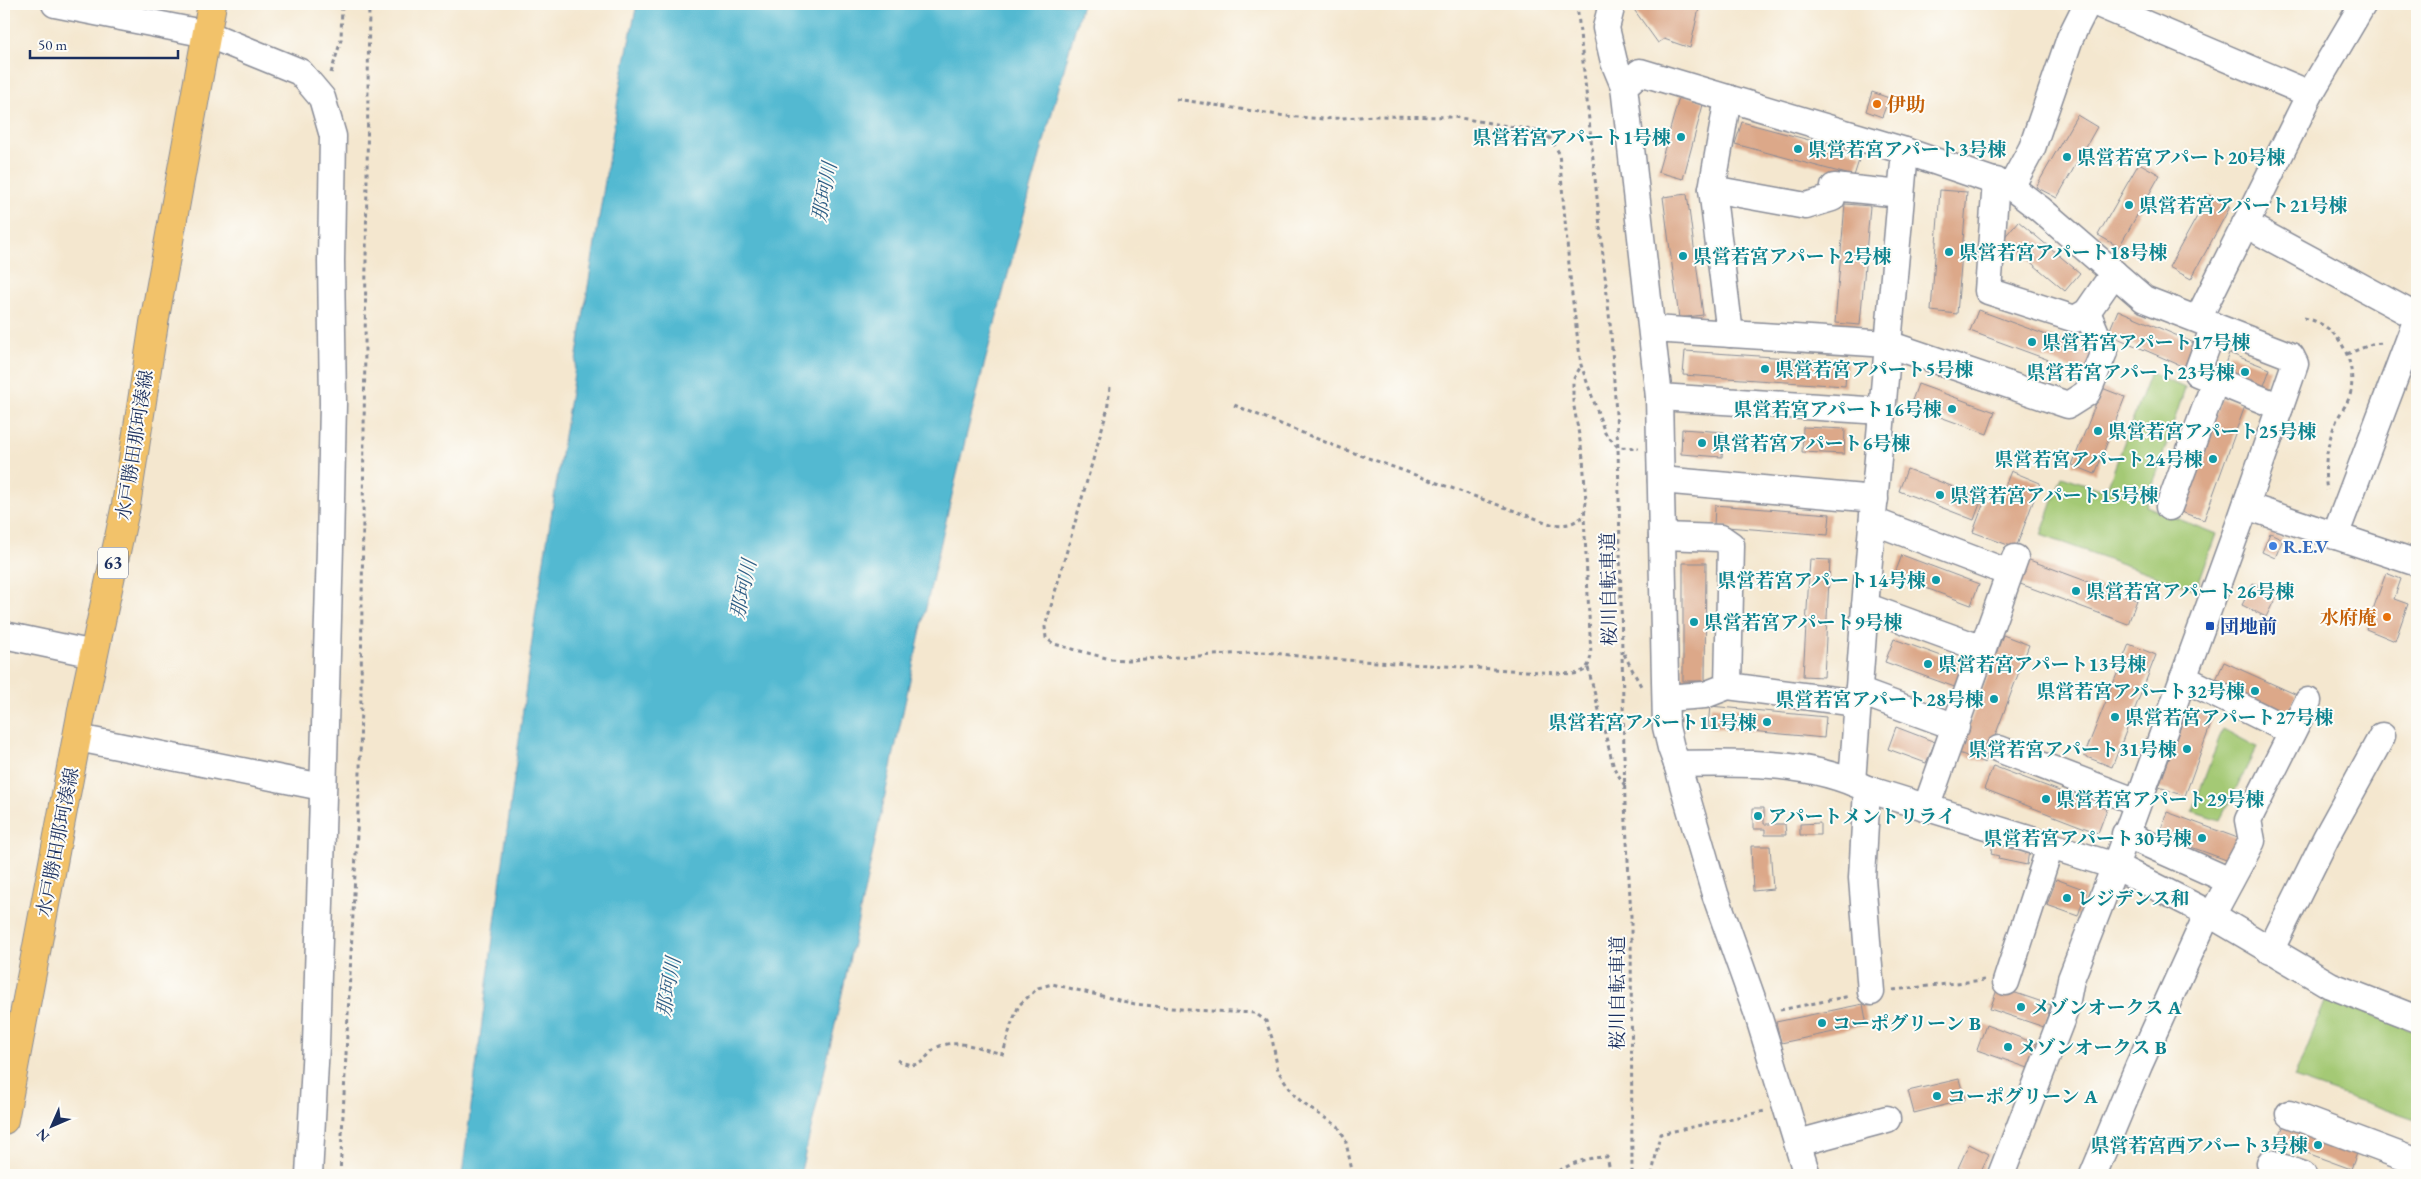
<svg xmlns="http://www.w3.org/2000/svg" width="2421" height="1179" viewBox="0 0 2421 1179" font-family="'EB Garamond','Noto Serif JP',serif">
<rect width="100%" height="100%" fill="#fdfcf7"/>
<filter id="ink" filterUnits="userSpaceOnUse"><feTurbulence type="fractalNoise" baseFrequency=".02" numOctaves="2"/><feDisplacementMap in="SourceGraphic" scale="10" xChannelSelector="R" yChannelSelector="G"/><feConvolveMatrix kernelMatrix="1 2 1 2 8 2 1 2 1" color-interpolation-filters="sRGB"/></filter>
<filter id="wash" filterUnits="userSpaceOnUse"><feTurbulence type="fractalNoise" baseFrequency=".0096" numOctaves="4" result="noise"/><feDisplacementMap in="SourceGraphic" scale="20" xChannelSelector="R" yChannelSelector="G"/><feGaussianBlur stdDeviation="1.12" result="paint"/><feColorMatrix in="noise" values="0 0 0 0 0 0 0 0 0 0 0 0 0 0 0 0 0 1.4 0 .05"/><feComposite in="paint" operator="in"/></filter>
<g filter="url(#wash)">
<rect width="100%" height="100%" fill="#f4e7cf"/>
<g fill="#a4c974" stroke="#607c69">
<path d="M2150,373l35,15 -39,118 70,28 -20,56 -155,-55 21,-59 44,15z"/>
<path d="M2223,729l34,18 -37,73 -28,-9z"/>
<path d="M2327,996l90,37v82l-2,5 -121,-42z"/>
</g>
<path fill="#53b9d1" stroke="#377498" d="M637,4h445c-45,163 -91,326 -130,491 -54,226 -97,455 -152,680h-338l74,-565 86,-535z"/>
<g id="blocks">
<g fill="#dca889">
<path d="M1630,4h70l-10,44 -26,-9 -6,4z"/>
<path d="M1872,92l17,6 -7,19 -16,-6z"/>
<path d="M1680,94l24,7 -21,78 -25,-7z"/>
<path d="M2077,115l20,12 -40,71 -21,-11z"/>
<path d="M1742,122l119,32 -7,22 -119,-32z"/>
<path d="M2139,163l21,12 -41,72 -21,-12z"/>
<path d="M1940,190l27,2 -10,122 -26,-3z"/>
<path d="M1687,194l16,121 -24,3 -16,-121z"/>
<path d="M2209,195l21,12 -39,72 -22,-12z"/>
<path d="M1845,204l25,2 -10,119 -25,-2z"/>
<path d="M2018,221l62,52 -15,18 -62,-52z"/>
<path d="M1978,310l117,43 -8,21 -117,-43z"/>
<path d="M2118,310l76,33 -10,24 -76,-33z"/>
<path d="M1685,351l162,11 -2,24 -162,-11z"/>
<path d="M2229,353l41,16 -8,22 -41,-16z"/>
<path d="M1918,384l77,28 -8,22 -77,-28z"/>
<path d="M2102,388l23,9 -30,77 -23,-9z"/>
<path d="M2222,398l23,8 -41,114 -23,-8z"/>
<path d="M1803,427l42,2 -1,25 -42,-2z"/>
<path d="M1682,429l42,3 -2,25 -41,-3z"/>
<path d="M1907,469l75,29 -8,22 -75,-29z"/>
<path d="M2011,471l29,12 -24,65 -43,-16 13,-35 13,5z"/>
<path d="M1715,505l115,9 -2,21 -114,-9z"/>
<path d="M2270,533l13,6 -8,19 -13,-6z"/>
<path d="M1902,555l77,29 -8,21 -77,-29z"/>
<path d="M2024,558l113,42 -9,24 -113,-42z"/>
<path d="M1810,559l20,1 -6,117 -21,-1z"/>
<path d="M1683,563h23l-1,118h-22z"/>
<path d="M2386,573l15,6 -7,20 14,5 -13,37 -29,-12z"/>
<path d="M2253,583l24,12 -11,22 -24,-12z"/>
<path d="M2003,635l26,10 -44,118 -26,-10z"/>
<path d="M1894,639l78,28 -9,23 -78,-28z"/>
<path d="M2129,644l27,11 -44,112 -28,-11z"/>
<path d="M2224,662l73,33 -11,24 -73,-33z"/>
<path d="M1710,706l116,11 -2,21 -116,-11z"/>
<path d="M2187,709l26,9 -28,78 -26,-9z"/>
<path d="M1896,727l39,15 -9,21 -38,-14z"/>
<path d="M1993,766l114,43 -9,24 -114,-44z"/>
<path d="M1753,808h11v16h21l1,11h-21v-6h-12z"/>
<path d="M2167,812l79,29 -9,23 -78,-29z"/>
<path d="M1820,823v12h-20v-11z"/>
<path d="M1993,843l36,7 -2,15 -29,-6 1,-3 -8,-2z"/>
<path d="M1751,846h19l3,43 -20,2z"/>
<path d="M2056,879l30,11 -8,26 -31,-11z"/>
<path d="M1998,987l53,18 -7,22 -54,-18z"/>
<path d="M1863,1004l4,21 -86,18 -5,-21z"/>
<path d="M1986,1025l54,20 -9,24 -54,-19z"/>
<path d="M1959,1079l6,21 -51,13 -6,-22z"/>
<path d="M2286,1120l73,28 -8,21 -74,-27z"/>
<path d="M1969,1144l20,10 -10,21 -21,-7z"/>
<path d="M2399,1161l18,7v7h-23z"/>
</g>
</g>
</g>
<g filter="url(#ink)">
<use href="#blocks" fill-opacity="0" stroke="#888b96" stroke-width="1"/>
<g fill="none" stroke-linecap="round" stroke-linejoin="round">
<defs>
<g id="minor">
<path d="M55,4l152,30 93,38 22,26 11,38 -2,125 2,143 -3,143 -14,498 -7,130"/>
<path d="M1612,4l-6,24 8,34 10,24"/>
<path d="M2098,4l212,90"/>
<path d="M1728,98l-16,91 18,145"/>
<path d="M1996,181l-8,110 87,28 12,-7 27,-39"/>
<path d="M2011,187l21,-39 38,-110 17,-34"/>
<path d="M1712,189l94,17 26,-8 2,-11 67,7"/>
<path d="M2245,224l172,93"/>
<path d="M2198,319l112,-225 53,-90"/>
<path d="M2214,326l-17,47 83,34"/>
<path d="M1653,329l235,15 180,61 19,-12 17,-41 -17,-40"/>
<path d="M1659,397l223,14"/>
<path d="M1661,480l214,19"/>
<path d="M2246,506l171,57"/>
<path d="M2169,507l46,-125"/>
<path d="M1873,521l136,52"/>
<path d="M1662,536l59,2 10,7 -3,141"/>
<path d="M2335,536l82,-217"/>
<path d="M1865,606l118,43"/>
<path d="M4,635l90,19"/>
<path d="M2183,678l109,54"/>
<path d="M1858,691l98,36"/>
<path d="M1666,698l39,-3 23,-9 129,17"/>
<path d="M78,738l244,49"/>
<path d="M1999,749l138,53"/>
<path d="M1677,764c63,-1 133,-4 190,25l248,77 93,47 122,72 87,34"/>
<path d="M1852,782l13,-176 40,-455"/>
<path d="M1867,789l-5,89 9,114"/>
<path d="M1926,808l89,-250"/>
<path d="M2125,834l105,47"/>
<path d="M2270,951l56,-113 56,-102"/>
<path d="M2006,982l44,-135"/>
<path d="M2289,1114l128,48"/>
<path d="M1798,1143l89,-24"/>
<path d="M2270,1163l33,12"/>
<path d="M1807,1175l-49,-160 -43,-121 -38,-130 -6,-16 -5,-21 -7,-330 -35,-311 16,-14 265,79 106,36 29,22 104,90 147,57 4,8 -54,155 -126,347 -44,113 -6,31 -64,165"/>
<path d="M2093,1175l46,-110 69,-152 9,-7 35,-65 -4,-21 60,-119"/>
</g>
<path id="major" d="M4,1120l79,-415 43,-200 28,-182 58,-319"/>
</defs>
<use href="#minor" stroke="#888b96" stroke-width="29"/>
<use href="#major" stroke="#888b96" stroke-width="30"/>
<g stroke="#888b96" stroke-width="3" stroke-dasharray="4 4" stroke-linecap="butt">
<path d="M1577,4l34,329 7,114 7,357 6,112 1,259"/>
<path d="M331,73l10,-33 1,-36"/>
<path d="M1176,99l109,17 39,3 50,-3 80,1 84,14 13,8 8,14 12,134 10,78 24,68 13,14 21,1"/>
<path d="M2304,318c34,6 52,41 47,73 -2,12 -11,21 -15,31 -9,20 -13,48 -9,68"/>
<path d="M2347,354l25,-10 13,-1"/>
<path d="M1110,387l-3,24 -62,216 1,11 8,6 56,15 18,1 138,-8 48,6 259,16c13,-2 16,-7 18,-19l-7,-139"/>
<path d="M1234,405l101,41 216,78c15,2 22,0 33,-8l2,-14 -3,-44 -10,-57v-21l8,-14"/>
<path d="M1624,654l18,34"/>
<path d="M1588,668l26,100 11,18"/>
<path d="M1893,990l91,-10"/>
<path d="M1780,1010l70,-14"/>
<path d="M897,1060c30,15 26,-10 46,-15 18,-5 42,5 60,9l8,-29 8,-20 19,-17 14,-4 83,20 55,6 65,3 11,8 6,17 6,33 17,25 14,12 29,18 7,12 8,37"/>
<path d="M340,1175l20,-402 9,-769"/>
<path d="M1552,1175c18,-11 33,-18 55,-18l4,18"/>
<path d="M1652,1175l8,-41 105,-23"/>
</g>
<use href="#minor" stroke="#fff" stroke-width="26"/>
<use href="#major" stroke="#f2c26a" stroke-width="28"/>
</g>
</g>
<g fill="#e8710a" stroke="#fdfcf7" stroke-width="2">
<circle cx="1877" cy="104" r="5"/>
<circle cx="2387" cy="617" r="5"/>
</g>
<g fill="#0f9aa8" stroke="#fdfcf7" stroke-width="2">
<circle cx="1681" cy="137" r="5"/>
<circle cx="1798" cy="149" r="5"/>
<circle cx="2067" cy="157" r="5"/>
<circle cx="2129" cy="205" r="5"/>
<circle cx="1949" cy="252" r="5"/>
<circle cx="1683" cy="256" r="5"/>
<circle cx="2032" cy="342" r="5"/>
<circle cx="1765" cy="369" r="5"/>
<circle cx="2245" cy="372" r="5"/>
<circle cx="1952" cy="409" r="5"/>
<circle cx="2098" cy="431" r="5"/>
<circle cx="1702" cy="443" r="5"/>
<circle cx="2213" cy="459" r="5"/>
<circle cx="1940" cy="495" r="5"/>
<circle cx="1936" cy="580" r="5"/>
<circle cx="2076" cy="591" r="5"/>
<circle cx="1694" cy="622" r="5"/>
<circle cx="1928" cy="664" r="5"/>
<circle cx="2255" cy="691" r="5"/>
<circle cx="1994" cy="699" r="5"/>
<circle cx="2115" cy="717" r="5"/>
<circle cx="1767" cy="722" r="5"/>
<circle cx="2187" cy="749" r="5"/>
<circle cx="2046" cy="799" r="5"/>
<circle cx="1758" cy="816" r="5"/>
<circle cx="2202" cy="838" r="5"/>
<circle cx="2067" cy="898" r="5"/>
<circle cx="2021" cy="1007" r="5"/>
<circle cx="1822" cy="1023" r="5"/>
<circle cx="2008" cy="1047" r="5"/>
<circle cx="1937" cy="1096" r="5"/>
<circle cx="2318" cy="1145" r="5"/>
</g>
<circle fill="#3f7fe0" stroke="#fdfcf7" stroke-width="2" cx="2273" cy="546" r="5"/>
<rect fill="#1a4fb4" stroke="#fdfcf7" stroke-width="2" x="2205" y="621" width="10" height="10" rx="2.5"/>
<g text-anchor="middle" stroke-width="4" stroke-linejoin="round" paint-order="stroke">
<rect fill="#fdfcf7" stroke="#5f6c8c" stroke-width="1" x="98" y="547.5" width="30" height="31" rx="4"/>
<g font-size="18" font-weight="bold" fill="#1b2f5e">
<text x="113" y="569">63</text>
</g>
<g font-size="19" font-weight="bold" fill="#c56008" stroke="#fdfcf7" text-anchor="start">
<text x="1887" y="111">伊助</text>
<text x="2377" y="624" text-anchor="end">水府庵</text>
</g>
<g font-size="19" font-weight="bold" fill="#0d838f" stroke="#fdfcf7" text-anchor="start">
<text x="1671" y="144" text-anchor="end">県営若宮アパート1号棟</text>
<text x="1808" y="156">県営若宮アパート3号棟</text>
<text x="2077" y="164">県営若宮アパート20号棟</text>
<text x="2139" y="212">県営若宮アパート21号棟</text>
<text x="1959" y="259">県営若宮アパート18号棟</text>
<text x="1693" y="263">県営若宮アパート2号棟</text>
<text x="2042" y="349">県営若宮アパート17号棟</text>
<text x="1775" y="376">県営若宮アパート5号棟</text>
<text x="2235" y="379" text-anchor="end">県営若宮アパート23号棟</text>
<text x="1942" y="416" text-anchor="end">県営若宮アパート16号棟</text>
<text x="2108" y="438">県営若宮アパート25号棟</text>
<text x="1712" y="450">県営若宮アパート6号棟</text>
<text x="2203" y="466" text-anchor="end">県営若宮アパート24号棟</text>
<text x="1950" y="502">県営若宮アパート15号棟</text>
<text x="1926" y="587" text-anchor="end">県営若宮アパート14号棟</text>
<text x="2086" y="598">県営若宮アパート26号棟</text>
<text x="1704" y="629">県営若宮アパート9号棟</text>
<text x="1938" y="671">県営若宮アパート13号棟</text>
<text x="2245" y="698" text-anchor="end">県営若宮アパート32号棟</text>
<text x="1984" y="706" text-anchor="end">県営若宮アパート28号棟</text>
<text x="2125" y="724">県営若宮アパート27号棟</text>
<text x="1757" y="729" text-anchor="end">県営若宮アパート11号棟</text>
<text x="2177" y="756" text-anchor="end">県営若宮アパート31号棟</text>
<text x="2056" y="806">県営若宮アパート29号棟</text>
<text x="1768" y="823">アパートメントリライ</text>
<text x="2192" y="845" text-anchor="end">県営若宮アパート30号棟</text>
<text x="2077" y="905">レジデンス和</text>
<text x="2031" y="1014">メゾンオークス A</text>
<text x="1832" y="1030">コーポグリーン B</text>
<text x="2018" y="1054">メゾンオークス B</text>
<text x="1947" y="1103">コーポグリーン A</text>
<text x="2308" y="1152" text-anchor="end">県営若宮西アパート3号棟</text>
</g>
<g font-size="19" fill="#1b2f5e" stroke="#fdfcf7">
<text transform="translate(134 445) rotate(-81)" y="7">水戸勝田那珂湊線</text>
<text transform="translate(1608 589) rotate(-91)" y="7">桜川自転車道</text>
<text transform="translate(57 842) rotate(-79)" y="7">水戸勝田那珂湊線</text>
<text transform="translate(1617 993) rotate(-90)" y="7">桜川自転車道</text>
</g>
<g font-size="19" font-weight="bold" fill="#366cbe" stroke="#fdfcf7" text-anchor="start">
<text x="2283" y="553">R.E.V</text>
</g>
<g font-size="19" font-weight="bold" fill="#164399" stroke="#fdfcf7" text-anchor="start">
<text x="2220" y="633">団地前</text>
</g>
<g font-size="20" font-style="italic" fill="#2f5f86" stroke="#fdfcf7">
<text transform="translate(824 192) rotate(-79)" y="7">那珂川</text>
<text transform="translate(743 589) rotate(-78)" y="7">那珂川</text>
<text transform="translate(668 987) rotate(-80)" y="7">那珂川</text>
</g>
</g>
<rect width="2421" height="1179" fill="none" stroke="#fdfcf7" stroke-width="20"/>
<g transform="translate(52 1126) rotate(225)" stroke="#fdfcf7" stroke-width="4" paint-order="stroke">
<path d="M0-4L9 19L0 12L-9 19Z" fill="#1b2f5e"/>
<text y="-8" font-size="14" font-weight="bold" text-anchor="middle" fill="#1b2f5e">N</text>
</g>
<path d="M30 50v8h148v-8" fill="none" stroke="#1b2f5e" stroke-width="2.5"/>
<text x="38" y="50" font-size="15" fill="#1b2f5e" stroke="#fdfcf7" stroke-width="4" paint-order="stroke">50 m</text>
</svg>
